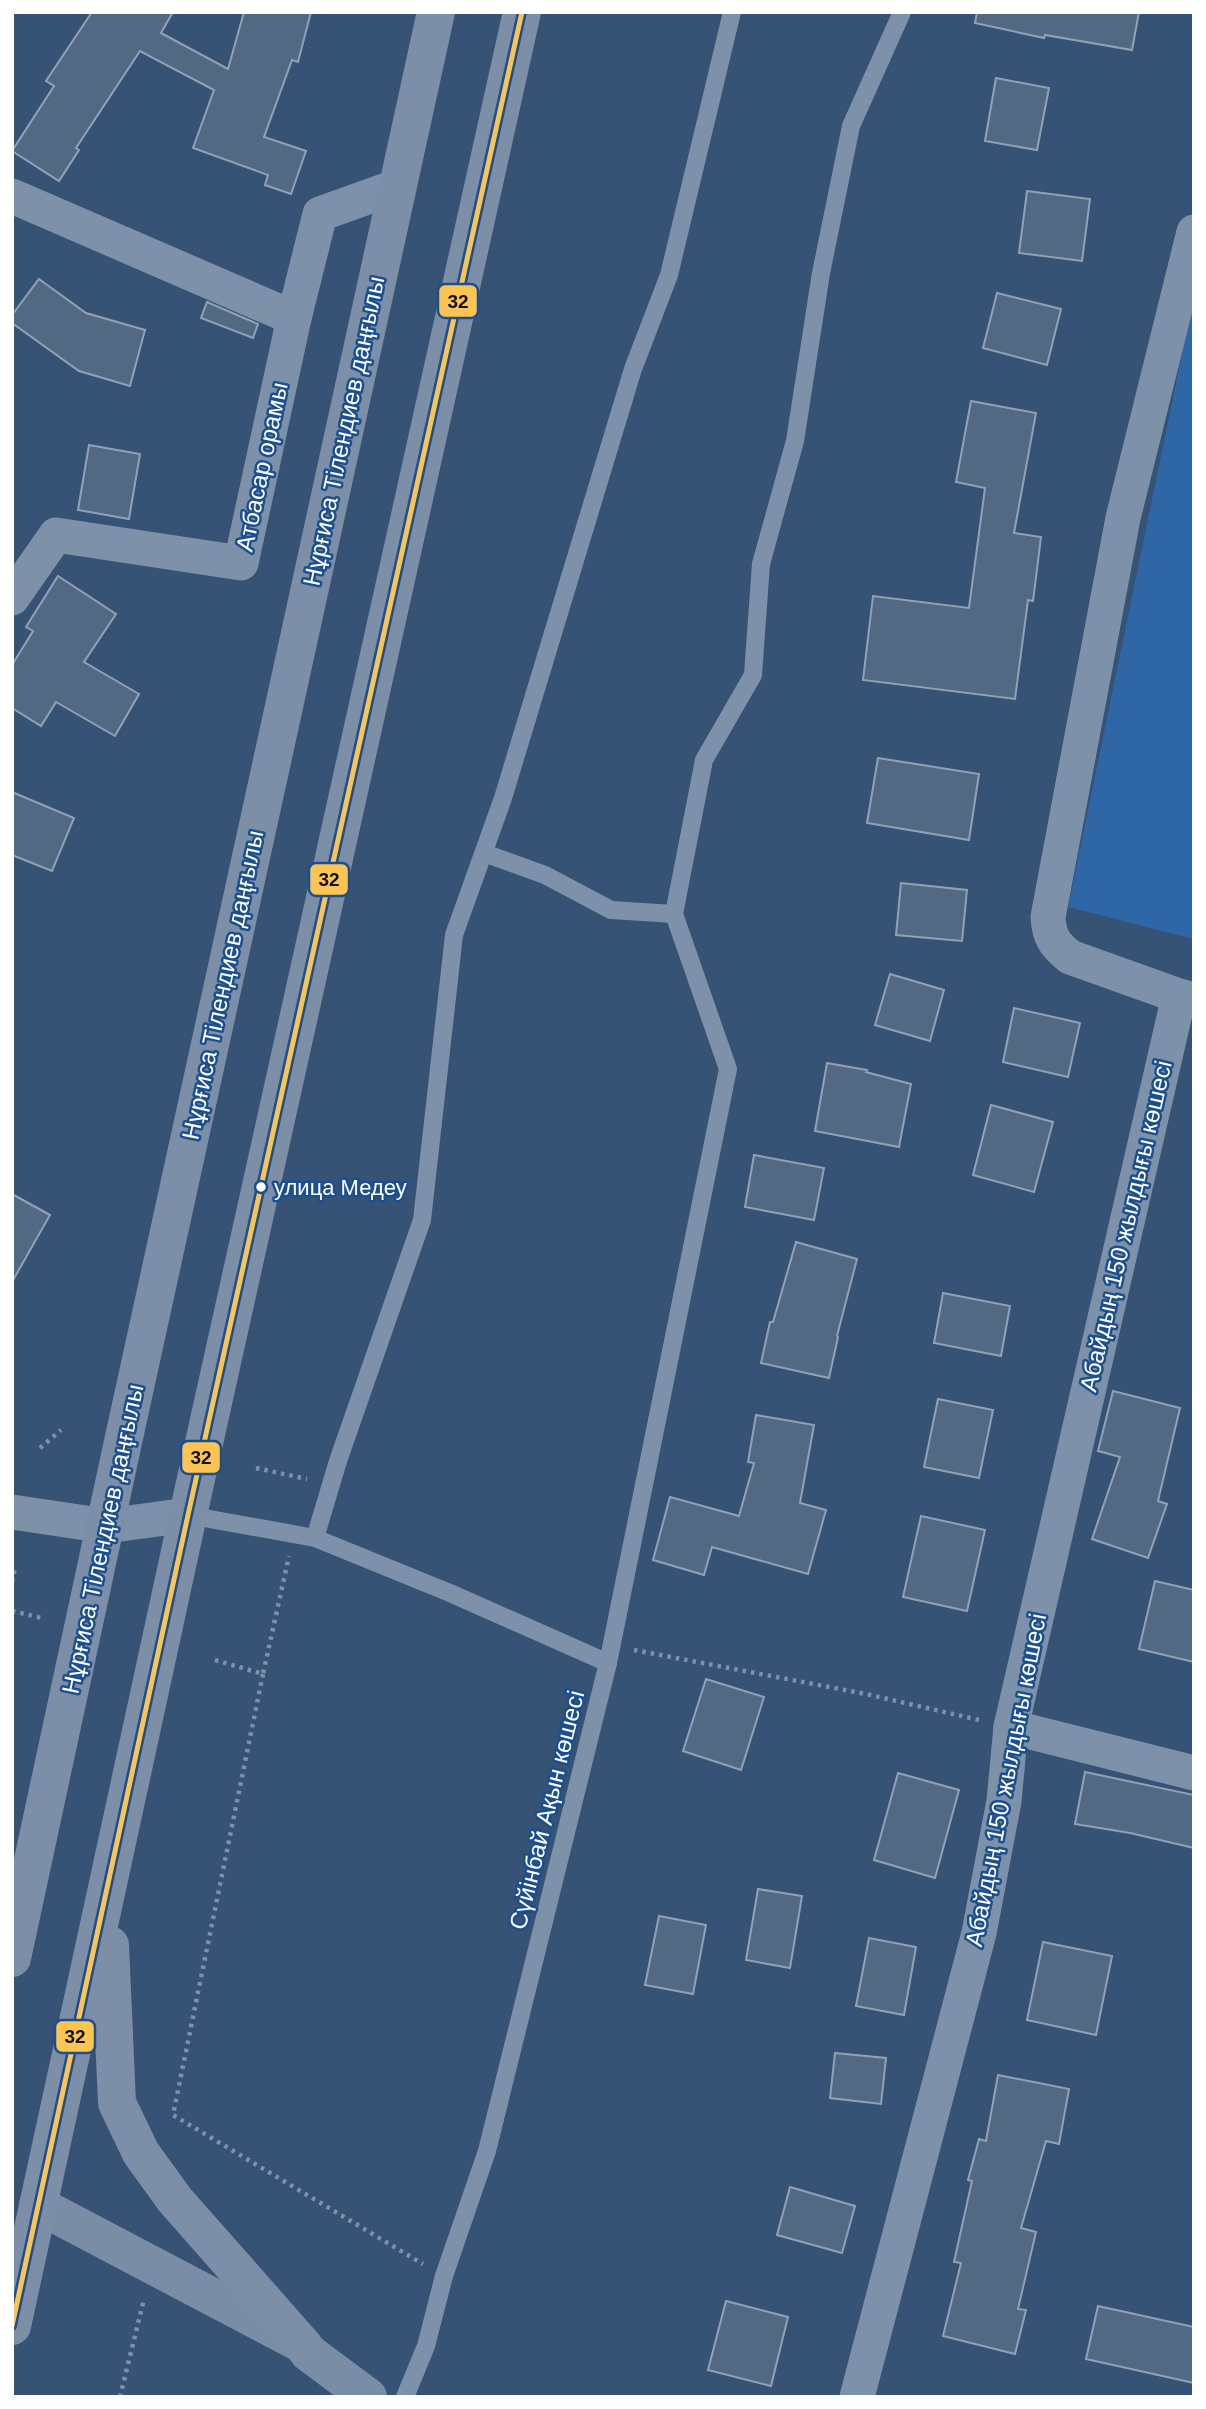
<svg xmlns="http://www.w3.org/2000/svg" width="1206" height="2409" viewBox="0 0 1206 2409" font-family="Helvetica,sans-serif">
<rect width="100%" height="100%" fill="#365274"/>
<path fill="#2f66a5" d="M1194,296v643l-126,-32z"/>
<g fill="#526984" stroke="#92a2b6" stroke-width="2">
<path d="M92,12h81l-12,21 67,36 16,-57h67l-13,50 -6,-2 -28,77 42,14 -15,43 -26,-9 3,-10 -75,-27 21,-58 -74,-39 -64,97 3,2 -20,31 -47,-30 42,-65 -8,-5z"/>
<path d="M977,12h162l-7,38 -87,-15 -1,3 -69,-15z"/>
<path d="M996,78l53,10 -12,62 -52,-9z"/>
<path d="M1027,191l63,8 -8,62 -63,-8z"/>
<path d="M39,279l47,34 59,17 -15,56 -51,-15 -67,-48v-8z"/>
<path d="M997,293l64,16 -14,56 -64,-17z"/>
<path d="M207,302l51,22 -5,14 -52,-20z"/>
<path d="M971,401l65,12 -22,120 27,4 -8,64 -5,-1 -13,99 -152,-19 10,-84 96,12 16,-120 -29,-6z"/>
<path d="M89,445l51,9 -11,65 -51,-9z"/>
<path d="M58,576l58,38 -32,48 55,32 -24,42 -59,-34 -15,24 -29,-18v-43l21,-34 -7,-4z"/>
<path d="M878,758l101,16 -10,66 -102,-17z"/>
<path d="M12,792l62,26 -22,53 -40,-16z"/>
<path d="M901,883l66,7 -5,51 -66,-6z"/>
<path d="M890,974l54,16 -14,51 -55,-16z"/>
<path d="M1014,1008l66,15 -12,54 -65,-15z"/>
<path d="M827,1063l40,7 -1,2 45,12 -12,63 -84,-16z"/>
<path d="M991,1105l62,17 -19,70 -61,-17z"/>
<path d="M754,1155l70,13 -10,52 -69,-13z"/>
<path d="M12,1194l38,21 -38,67z"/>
<path d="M796,1242l61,17 -20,77 1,1 -9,41 -68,-15 9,-41h3z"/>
<path d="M943,1293l67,13 -9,50 -67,-13z"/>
<path d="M1113,1391l67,17 -22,93 9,3 -19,54 -56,-19 28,-82 -22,-6z"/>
<path d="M938,1399l55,11 -14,68 -55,-11z"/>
<path d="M756,1415l58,10 -14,78 26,7 -18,64 -96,-27 -8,28 -51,-15 17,-63 69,19 15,-53 -6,-1z"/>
<path d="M921,1516l64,14 -18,81 -64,-14z"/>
<path d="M1155,1581l39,9v72l-55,-13z"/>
<path d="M706,1679l58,18 -23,73 -58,-19z"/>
<path d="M1085,1772l109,23v53l-64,-15 -55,-9z"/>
<path d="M898,1773l61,17 -24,88 -61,-18z"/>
<path d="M758,1889l44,7 -12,72 -44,-8z"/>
<path d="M659,1916l47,9 -13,69 -48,-9z"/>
<path d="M869,1938l47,9 -12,68 -48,-9z"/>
<path d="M1043,1942l69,14 -16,79 -69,-15z"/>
<path d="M835,2053l51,5 -5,46 -51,-6z"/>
<path d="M998,2075l71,14 -10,55 -13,-3 -25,87 15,4 -18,77 8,1 -11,44 -72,-18 18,-73 -7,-1 18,-81 -4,-1 11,-41 7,2z"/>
<path d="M790,2187l65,19 -13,47 -65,-18z"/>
<path d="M726,2301l62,16 -17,69 -63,-16z"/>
<path d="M1098,2306l96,21v56l-108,-24z"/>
</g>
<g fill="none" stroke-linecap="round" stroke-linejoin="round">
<g stroke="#7d92a8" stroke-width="4.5" stroke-dasharray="3.5 5" stroke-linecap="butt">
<path d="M40,1448l21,-18"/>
<path d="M256,1468l51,11"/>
<path d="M12,1582l3,-14"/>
<path d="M12,1611l30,7"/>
<path d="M634,1650l232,44 113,26"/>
<path d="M215,1660l48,14 26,-118"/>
<path d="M263,1674l-90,441 250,149"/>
<path d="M120,2397l24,-98"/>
</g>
<g stroke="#7d92a8" stroke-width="18">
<path d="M484,853l61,22 66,35 63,4"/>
<path d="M188,1515l127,23 135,55 158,70 -121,488 -43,125 -18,70 -21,51"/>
<path d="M315,1538l23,-77 84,-241 32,-285 49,-137 130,-429 36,-94 63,-263"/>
<path d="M608,1663l120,-594 -54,-155 30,-154 49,-85 8,-111 34,-123 26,-168 30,-147 51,-114"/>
</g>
<g stroke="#7d92a8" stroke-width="35">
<path d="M12,196l282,122 26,-104 78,-28"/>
<path d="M1194,232l-71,286 -75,399c1,20 7,28 22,40l109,39 15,4"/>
<path d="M12,598l44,-63 185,28 53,-245"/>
<path d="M12,1512l94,14 82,-11"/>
<path d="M1011,1727l183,46"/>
<path d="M857,2397l122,-464 25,-132 7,-74 168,-731"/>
</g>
<path stroke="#798da4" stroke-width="38" d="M38,2205l264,139 7,9 59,44"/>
<g stroke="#7d8ea7" stroke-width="38">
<path d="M110,1945l7,158 24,50 34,47 127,144"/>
<path d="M12,1958l111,-516 313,-1430"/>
<path d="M12,2326l176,-811 334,-1503"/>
</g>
<defs>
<path id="bus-1" d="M12,2326l176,-811 334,-1503"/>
</defs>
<use href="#bus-1" stroke="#1b4f8f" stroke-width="10"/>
<use href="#bus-1" stroke="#fcc553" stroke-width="5"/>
</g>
<circle fill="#fff" stroke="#1b4f8f" stroke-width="2.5" cx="261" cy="1187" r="6"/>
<g text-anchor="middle" stroke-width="5" stroke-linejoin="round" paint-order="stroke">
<g font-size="22" fill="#fff" stroke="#1b4f8f" text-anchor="start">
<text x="274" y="1195">улица Медеу</text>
</g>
<g font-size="24" fill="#fff" stroke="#1b4f8f">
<text transform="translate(344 431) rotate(-78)" y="8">Нұрғиса Тілендиев даңғылы</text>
<text transform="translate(262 467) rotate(-78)" y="8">Атбасар орамы</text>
<text transform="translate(223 985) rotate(-78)" y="8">Нұрғиса Тілендиев даңғылы</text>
<text transform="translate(1126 1226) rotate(-77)" y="8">Абайдың 150 жылдығы көшесі</text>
<text transform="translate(103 1539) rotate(-78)" y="8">Нұрғиса Тілендиев даңғылы</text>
<text transform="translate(1006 1780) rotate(-79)" y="8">Абайдың 150 жылдығы көшесі</text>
<text transform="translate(547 1810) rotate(-76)" y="8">Сүйінбай Ақын көшесі</text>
</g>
</g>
<g stroke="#1b4f8f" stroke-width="2.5">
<rect x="438" y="284" width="40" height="34" rx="7" fill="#fcc553"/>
<rect x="309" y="863" width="40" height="33" rx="7" fill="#fcc553"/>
<rect x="181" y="1441" width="40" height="33" rx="7" fill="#fcc553"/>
<rect x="55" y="2020" width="40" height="33" rx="7" fill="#fcc553"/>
</g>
<g font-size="19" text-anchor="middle" font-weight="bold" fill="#111">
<text x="458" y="308">32</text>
<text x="329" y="886">32</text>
<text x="201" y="1464">32</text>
<text x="75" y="2043">32</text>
</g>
<rect width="1206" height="2409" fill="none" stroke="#ffffff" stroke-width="28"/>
</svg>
